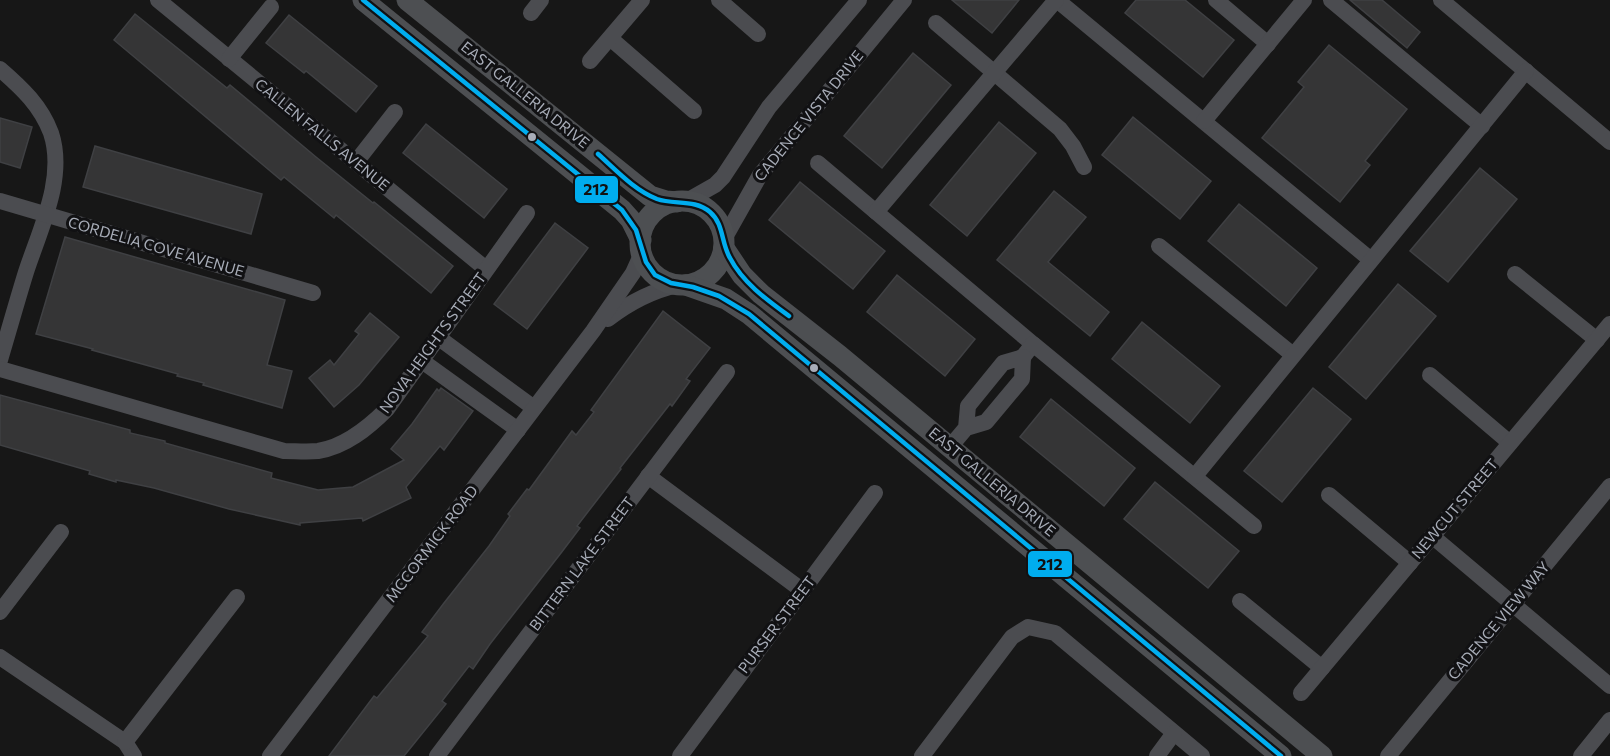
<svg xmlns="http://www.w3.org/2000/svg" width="1610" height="756" viewBox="0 0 1610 756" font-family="Commissioner,sans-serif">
<rect width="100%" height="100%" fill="#171717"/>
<g fill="#353536" stroke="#3f4043" stroke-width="1.5">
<path d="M952,0h67l-27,33z"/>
<path d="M1136,0h49l49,40 -31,37 -78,-64z"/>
<path d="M1350,0h32l38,32 -13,16z"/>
<path d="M135,14l92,74 3,-3 86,72 57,46 1,-1 79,64 -22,27 -95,-78 -2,3 -50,-41 -3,3 -167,-140z"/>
<path d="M289,15l88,71 -21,26 -50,-41 -2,2 -38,-30z"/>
<path d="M1329,45l78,64 -42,52 5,4 -30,37 -78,-64 42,-51 -6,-5z"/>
<path d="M913,53l38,32 -69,83 -38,-32z"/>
<path d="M1133,117l78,64 -31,38 -78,-64z"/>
<path d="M0,118l32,9 -12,41 -20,-6z"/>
<path d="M999,122l37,31 -69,83 -37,-31z"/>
<path d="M426,124l81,65 -23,29 -81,-65z"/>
<path d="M95,146l167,48 -11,40 -168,-47z"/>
<path d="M1480,168l37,31 -69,83 -38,-31z"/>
<path d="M800,182l85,69 -32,38 -84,-69z"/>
<path d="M1054,191l32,26 -38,45 61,50 -19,24 -93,-76z"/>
<path d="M1239,204l78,64 -31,38 -78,-65z"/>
<path d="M555,223l33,25 -61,81 -33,-25z"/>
<path d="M65,237l220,63 -18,65 25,6 -10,37 -79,-23 1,-2 -27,-7 1,-2 -86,-24 1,-1 -57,-15z"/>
<path d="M897,275l78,64 -30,37 -78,-64z"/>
<path d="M1398,284l38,32 -70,83 -37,-32z"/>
<path d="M663,311l47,37 -24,31 4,2 -18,25 -2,-2 -50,64 1,1 -44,57 3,2 -19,25 -71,91 -17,25 -4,-3 -27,35 4,3 -42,52h-75l45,-60 3,2 51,-62 -6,-4 22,-29 45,-57 21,-30 -2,-2 19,-25 2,1 43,-59 4,4 18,-23 -3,-2z"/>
<path d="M370,313l29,24 -40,48 -25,22 -25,-29 21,-18 4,5 25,-31 -4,-3z"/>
<path d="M1142,322l78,64 -30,37 -78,-64z"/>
<path d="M441,388l32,23 -29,39 -4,-4 -34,41 5,11 -48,23 -1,-3 -62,5v2l-71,-16 -75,-21 -38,-8v2l-27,-8 1,-3 -90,-26v-50l130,35v3l35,8v2l107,30 -1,5 47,12 35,-3 51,-27 -13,-11 21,-25 25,-35 2,2z"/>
<path d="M1313,388l38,31 -69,83 -38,-31z"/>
<path d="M1051,399l84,69 -31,38 -84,-69z"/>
<path d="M1155,482l84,69 -31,37 -84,-69z"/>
</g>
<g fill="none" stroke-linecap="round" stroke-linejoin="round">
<g stroke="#4b4c50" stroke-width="16">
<path d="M158,0l328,269"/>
<path d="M719,0l39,34"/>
<path d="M1057,0l314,260"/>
<path d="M1216,0l52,44"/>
<path d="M1331,0l151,126"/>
<path d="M1441,0l169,142"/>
<path d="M531,13l10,-13"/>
<path d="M936,23l124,106 13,17 11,21"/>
<path d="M610,38l84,73"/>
<path d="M229,59l42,-52"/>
<path d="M590,61l52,-61"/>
<path d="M0,69c22,19 41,37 51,64 15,45 -11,96 -25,139 -9,29 -17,58 -26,88"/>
<path d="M1204,121l100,-121"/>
<path d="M356,162l39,-50"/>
<path d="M818,163l58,49"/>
<path d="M0,201l313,92"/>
<path d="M685,202l30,-17 8,-8 46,-70 90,-107"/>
<path d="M724,239l36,-64 144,-175"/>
<path d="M1159,246l134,109"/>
<path d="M1515,274l82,66"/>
<path d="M608,319c22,-17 43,-28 70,-34"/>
<path d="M439,338l95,70"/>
<path d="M1033,344l-157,-132 180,-212"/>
<path d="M1023,357l10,-13 221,182"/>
<path d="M422,361l96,69"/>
<path d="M0,369l284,82c11,0 23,1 34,0 27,-4 50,-23 69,-42l140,-196"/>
<path d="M1430,375l80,68"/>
<path d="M950,447l16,-19 20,-6 36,-43 1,-22 -20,6 -35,43 -2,22"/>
<path d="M648,476l155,115"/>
<path d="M1195,476l331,-405"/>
<path d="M1329,495l81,68"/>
<path d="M1432,536l178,150"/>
<path d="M1240,601l82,67"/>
<path d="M0,612l61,-80"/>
<path d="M0,657l125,85 9,14"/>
<path d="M1301,693l309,-369"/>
<path d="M125,742l112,-145"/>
<path d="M270,756l323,-425 40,-58 9,-20"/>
<path d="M437,756l290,-384"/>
<path d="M680,756l195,-263"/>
<path d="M922,756l90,-119 16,-10 27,6 147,123"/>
<path d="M1157,756l17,-23"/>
<path d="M1388,756l222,-270"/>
<path d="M1581,756l29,-36"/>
</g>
<g stroke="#4d4f52" stroke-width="21">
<path d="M363,0l259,210 9,10 10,20"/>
<path d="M407,0l243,196 16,5 11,1"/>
<circle cx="682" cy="243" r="42"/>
<path d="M724,248l18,27 19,19 79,62 482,400"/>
<path d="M686,285l40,14 23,15 532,442"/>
</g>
<defs>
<g id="bus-1">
<path d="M363,0l259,210 14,20 10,32 9,13 16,8 22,4 26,9 30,18 532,442"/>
<path d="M598,154c18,16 36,36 59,45 17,6 38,0 53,13 14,12 11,31 20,46 13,25 37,42 59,58"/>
</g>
</defs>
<use href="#bus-1" stroke="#111113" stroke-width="9"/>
<use href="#bus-1" stroke="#00adef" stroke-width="4.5"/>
</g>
<g fill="#a8adb8" stroke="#111113" stroke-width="2">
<circle cx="532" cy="137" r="5"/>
<circle cx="814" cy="368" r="5"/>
</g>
<g text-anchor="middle" stroke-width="6" stroke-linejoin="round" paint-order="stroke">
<g font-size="15" fill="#a8adb8" stroke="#111113">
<text transform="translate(525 95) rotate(39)" y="5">EAST GALLERIA DRIVE</text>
<text transform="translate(809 116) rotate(-51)" y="5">CADENCE VISTA DRIVE</text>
<text transform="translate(322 135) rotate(39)" y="5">CALLEN FALLS AVENUE</text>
<text transform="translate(156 247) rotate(16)" y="5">CORDELIA COVE AVENUE</text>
<text transform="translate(433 343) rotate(-54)" y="5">NOVA HEIGHTS STREET</text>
<text transform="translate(992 482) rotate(40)" y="5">EAST GALLERIA DRIVE</text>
<text transform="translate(1455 509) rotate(-50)" y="5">NEWCUT STREET</text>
<text transform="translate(432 544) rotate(-53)" y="5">MCCORMICK ROAD</text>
<text transform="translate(582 564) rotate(-53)" y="5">BITTERN LAKE STREET</text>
<text transform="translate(1499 621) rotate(-50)" y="5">CADENCE VIEW WAY</text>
<text transform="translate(777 625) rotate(-53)" y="5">PURSER STREET</text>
</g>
</g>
<g stroke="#111113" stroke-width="2">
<rect x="574" y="175" width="45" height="29" rx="6" fill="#00adef"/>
<rect x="1027" y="550" width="46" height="28" rx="6" fill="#00adef"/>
</g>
<g font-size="16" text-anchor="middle" font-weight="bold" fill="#111">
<text x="596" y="195">212</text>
<text x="1050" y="570">212</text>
</g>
</svg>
